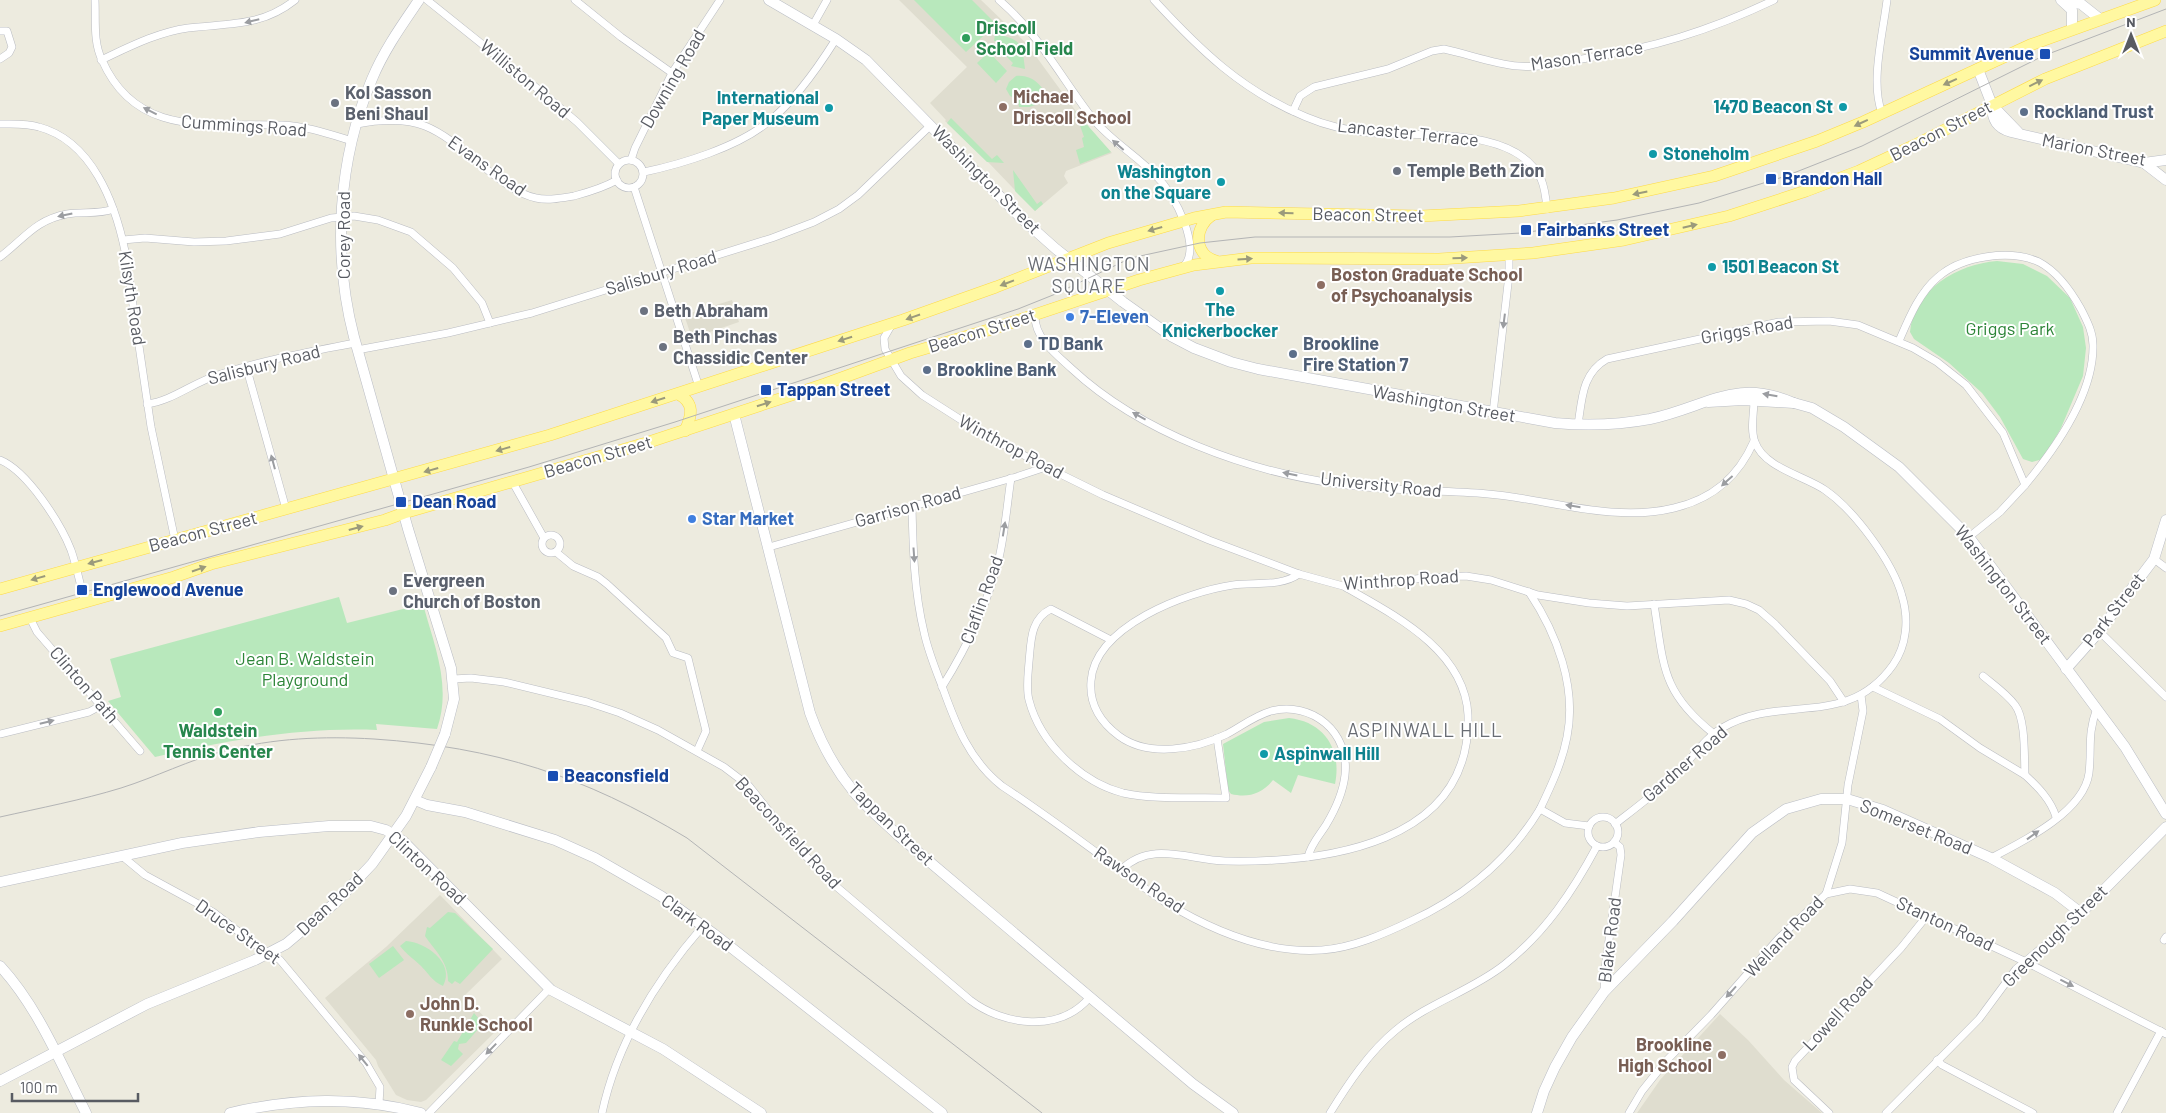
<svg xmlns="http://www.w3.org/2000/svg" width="2166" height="1113" viewBox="0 0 2166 1113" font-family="Barlow,sans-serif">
<rect width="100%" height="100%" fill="#edebdf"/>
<g fill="#dfddcf">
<path d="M899,0h82l46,44 59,81 26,28 -46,18 -2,5 4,7 -33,28 -47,-49 -43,-41 1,-1 -16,-17 37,-36z"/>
<path d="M732,300l7,22 -47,16 -8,-23z"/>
<path d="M440,895l62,64 -38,37 33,34 -71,70 -5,2 -14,-2 -11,-5 -18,-29 -2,-6 -51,-62 61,-51z"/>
<path d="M1720,1014l28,26 36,40 38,33h-185l23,-33z"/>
</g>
<g fill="#b8e8bc">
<path d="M914,0h58l24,24 -30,28z"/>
<path d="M995,34c27,5 27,10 30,35l-14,-3 2,-3 -14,-14 -3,-8h-2z"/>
<path d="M989,52l18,19 -11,12 -19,-20z"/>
<path d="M1016,76c16,-2 28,10 33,25l-20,6h-10l-1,-7 -8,-4 -4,-7 3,-7z"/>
<path d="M1075,111l36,41 -31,12 -4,-14 8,-3 -2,-9 2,-1z"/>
<path d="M951,118l41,41 5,-4 7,8 -17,-1 -40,-39z"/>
<path d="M1013,170l24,34 4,-3 2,3 -8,7 -20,-20z"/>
<path d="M1997,261l26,3 24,12 23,22 13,29 3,21 -3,28 -22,52 -18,31 -11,3 -9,-3 -23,-42 -18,-24 -33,-30 -35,-24 -4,-7c4,-43 48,-68 87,-71z"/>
<path d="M339,597l8,26 76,-19c11,41 29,82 14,125l-61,-5 1,6c-76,-3 -148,10 -222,27l-47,-56 13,-4 -11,-38z"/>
<path d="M1289,718c36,4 53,32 46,66l-37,-9 -7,18 -18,-13c-11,14 -25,18 -42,14l-3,-4 -5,-46 41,-22z"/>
<path d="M448,912l7,1 38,36 -33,35 -5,-3 -3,3 -4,-3c0,-20 -13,-30 -23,-45l2,-9 3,1z"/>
<path d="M406,941c19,1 50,22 37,45 -11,-5 -14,-12 -22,-20 -7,-7 -15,-12 -21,-20z"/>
<path d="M393,946l11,14 -25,18 -10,-14z"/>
<path d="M474,1013l5,6 1,8 -14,16 -7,1 -1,5 5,5 -12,12 -10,-6 13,-19 3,1z"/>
</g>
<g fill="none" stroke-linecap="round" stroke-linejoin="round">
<defs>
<g id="street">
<path d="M95,0c1,20 -2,42 7,60 35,80 111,62 180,65 24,1 47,9 70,16"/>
<path d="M427,0l106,85 44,37 42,42"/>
<path d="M575,0l46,37 51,36"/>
<path d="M999,0c41,35 62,78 94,119 19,23 45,37 65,59 16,16 45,70 25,89"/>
<path d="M1154,0c46,50 88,91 152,117 21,9 44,14 67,16 48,4 143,-7 168,46 4,9 5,19 6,30"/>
<path d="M813,25l14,-25"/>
<path d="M0,31h7l5,16 -3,6 -9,6"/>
<path d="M101,60c28,-13 57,-28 87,-32 41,-5 73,-1 107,-28"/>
<path d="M1293,111l7,-15 14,-9 74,-18 44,-18 12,-2c24,5 50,15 74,17 21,2 43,-3 64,-7 71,-11 127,-28 192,-59"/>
<path d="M1882,113c-12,-30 1,-80 5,-113"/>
<path d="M0,124c13,0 26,-1 39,3 53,14 76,76 86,124l26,176 24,113"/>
<path d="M357,124c20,-4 48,-6 68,2 38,15 74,64 111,72 12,3 26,0 38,-2 15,-4 29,-8 43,-16"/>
<circle cx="629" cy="174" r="14"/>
<path d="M631,160l4,-12 37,-75 48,-73"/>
<path d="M644,172c38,-8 94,-25 124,-50 26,-20 51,-56 68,-83"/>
<path d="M634,187l65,200"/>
<path d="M123,240l22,-2 49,4 32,-1 54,-7 51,-16 23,-2 24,4 33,12 42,36 29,35 8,20"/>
<path d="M0,257c24,-18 35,-37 67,-43 16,-3 31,1 46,-5"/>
<path d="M1035,315c-1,23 22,40 37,54 69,64 175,102 266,115 50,7 100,6 150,10 60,5 125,29 186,14 38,-9 64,-30 80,-67"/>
<path d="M892,324l-8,14 1,11 16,27 21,19 58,37 66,35 57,28 106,45 90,34 44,12h18l62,-8 43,-2 25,4 47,15 51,8 38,3 102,-6 17,4 13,6 16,14 55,57 14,21"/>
<path d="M1899,341c10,-23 20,-48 39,-64 24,-21 72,-28 101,-15 19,10 32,29 42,47 6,12 12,23 12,36 1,49 -38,104 -68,140"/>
<path d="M357,350l91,-17 84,-20 240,-75 42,-16 25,-13 19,-14 73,-70"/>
<path d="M246,366l40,143"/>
<path d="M147,404c25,-3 47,-22 71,-29 44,-15 91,-23 137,-32"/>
<path d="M1493,413l16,-138v-20"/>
<path d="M1578,425c4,-26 4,-52 29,-66l172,-37 50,-1 29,4 55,23 24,14 29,23 37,48 22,52 -25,27 -31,25"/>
<path d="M0,460c27,11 60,62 71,90 6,17 9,35 14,52"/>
<path d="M512,481l32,57"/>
<path d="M912,507c1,41 2,84 12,125 4,19 11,36 18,54 14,39 27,74 60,100 35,23 68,47 102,72 21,14 40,31 61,44 46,28 102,52 157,48 30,-2 62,-16 89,-29 54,-25 98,-61 129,-112l25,14 24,3"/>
<circle cx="551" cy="544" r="9"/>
<path d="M769,547l247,-70 30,-10"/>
<path d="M556,552l17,14 25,11 9,7 59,54 7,15 15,5 18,73 -9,20"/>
<path d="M2154,559l12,9"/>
<path d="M1299,574c-18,13 -46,8 -66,11 -47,7 -138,41 -142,96 -2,24 9,41 28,55 30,22 77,13 108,-2 15,-8 27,-18 44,-23 41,-10 79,21 74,64 -2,18 -10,35 -19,50 -7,11 -15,19 -18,32"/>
<path d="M1529,592c28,42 48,95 38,145 -5,26 -16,49 -27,72"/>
<path d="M1654,604c10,62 7,88 60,130"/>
<path d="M30,618l7,14 103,119"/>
<path d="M2099,631l67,66"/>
<path d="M1111,640l-60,-31c-21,10 -20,33 -22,53 -1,12 -3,27 0,38 11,43 52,82 94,93 31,7 71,4 103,5l-9,-60"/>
<path d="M1983,676c11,9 24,18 32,29 11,14 9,52 10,70 13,12 26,25 31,42"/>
<path d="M453,679l18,-1 33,4 83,20 33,11 38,17 66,37 25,19 49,62 33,34 139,118c34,26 90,33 120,-3"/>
<path d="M942,687c25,-40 46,-84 57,-129 6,-26 8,-53 12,-80"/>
<path d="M1873,687l67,32 40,29 45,27"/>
<path d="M0,734l89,-22 13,-7"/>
<circle cx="1603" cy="832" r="15"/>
<path d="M1615,824c22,-17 45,-34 64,-53 14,-14 26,-33 43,-43 59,-35 125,2 171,-63 14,-20 16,-46 9,-69 -9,-34 -48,-86 -77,-106 -20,-14 -61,-22 -70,-48 -5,-12 -1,-29 -1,-42"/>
<path d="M122,856l23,19 68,37 48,37 19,11 86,103 14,24 -1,17"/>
<path d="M1991,858c31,-16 93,-46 98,-85 3,-26 -2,-38 8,-65"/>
<path d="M1121,870c30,-30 68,-10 104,-9 99,2 247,-16 243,-146 -3,-65 -74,-100 -123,-128"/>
<path d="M1826,894l24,-5 27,4 147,68 142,73"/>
<path d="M2164,940l2,-3"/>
<path d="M1604,992l1,-24 16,-113 -1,-8 -6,-5"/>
<path d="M1937,1060l5,5 91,48"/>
<path d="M429,1113l120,-124"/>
<path d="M602,1113c15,-70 55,-134 101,-187"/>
<path d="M1330,1113c18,-29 39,-61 66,-83 32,-27 75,-39 108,-65 41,-32 69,-74 93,-119"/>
<path d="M1629,1113l13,-22 24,-30 45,-46 68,-77 47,-44 16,-51 6,-58 15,-74 -2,-16"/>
<path d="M1829,1113l-35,-33 -2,-13 3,-6 106,-113 25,-31"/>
<path d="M1886,1113l93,-94 37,-50 40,-33 25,-23"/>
<path d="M2117,1113l44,-82"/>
</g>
<g id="secondary">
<path d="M419,0c-17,25 -35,50 -47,79 -34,80 -40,174 -18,258l54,192 43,139 3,31 -9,35"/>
<path d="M769,0l67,39 30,21 154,157 36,32 67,53 48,34 23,12 37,14 27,7 297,54c32,3 63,2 95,-4 57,-12 85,-42 144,-16l-51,-3 -35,2"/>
<path d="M2061,0l11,10v19"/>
<path d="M2063,0l18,4 19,15"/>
<path d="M1978,69l14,36 26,27"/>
<path d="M1992,105c0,15 5,23 19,27l133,31 22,-3"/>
<path d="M2144,163l22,17"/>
<path d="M1794,403l18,5 32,19 55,40 70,70 156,210 41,67"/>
<path d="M734,414l76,299c10,28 25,56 44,79 13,16 30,30 45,44l294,248 40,29"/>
<path d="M2066,669l32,-36 56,-74 12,-39"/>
<path d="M415,800l12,5 38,7 90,28 40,18 66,38 53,38 228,179"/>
<path d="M0,882l182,-39 77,-11 70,-6h42l15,4 17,11 148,149 112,59 98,64"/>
<path d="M0,966c38,41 61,98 86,147"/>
<path d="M0,1081l147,-77 108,-44 31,-16 50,-42 36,-38 34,-48 25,-49"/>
<path d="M230,1113c65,-15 126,-17 191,0"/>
<path d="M1537,1113l7,-22 11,-24 17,-30 32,-45 69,-71 79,-88 34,-24 35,-10h26l36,11 108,48 64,35 26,20 85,-86"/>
</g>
<g id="primary">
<path d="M1212,215c-18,12 -19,39 4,46"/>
<path d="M678,394c17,9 14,21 7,37"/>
<path d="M0,589l550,-154 353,-115 93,-33 112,-44 86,-25 32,-6 195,4 98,-5 95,-13 100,-22 103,-35 46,-19 167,-77 125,-45"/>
<path d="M0,626l174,-49 37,-13 174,-44 19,-7 242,-70 179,-59 85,-31 85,-25 144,-48 55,-15 57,-7 188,1 94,-6 91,-13 105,-24 77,-25 53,-20 56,-26 130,-66 121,-48"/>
</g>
</defs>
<use href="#street" stroke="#babcc2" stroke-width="8"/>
<use href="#secondary" stroke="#babdc5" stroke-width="11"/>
<use href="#primary" stroke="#feda46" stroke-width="12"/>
<use href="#street" stroke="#fff" stroke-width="7"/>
<use href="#secondary" stroke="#fff" stroke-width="10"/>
<use href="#primary" stroke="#fff8a1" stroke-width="11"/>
<g stroke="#b3b4b5" stroke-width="1">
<path d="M0,616l529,-149 146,-45 343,-113 35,-14 78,-37 69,-15 55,-6h195l71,-4 96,-13 82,-17 87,-27 76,-30 181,-90 123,-47"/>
<path d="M0,817c40,-9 82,-17 121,-29 35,-11 68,-28 103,-37 50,-13 99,-15 150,-12 121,8 210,37 313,99l355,275"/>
</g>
<defs>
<path id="secondary-bridge" d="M431,767l14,-33"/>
</defs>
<use href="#secondary-bridge" stroke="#babdc5" stroke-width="11" stroke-linecap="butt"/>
<use href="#secondary-bridge" stroke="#fff" stroke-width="10"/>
</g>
<defs><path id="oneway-solid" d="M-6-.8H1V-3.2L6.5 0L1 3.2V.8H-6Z" transform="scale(1.25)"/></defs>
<g fill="#9b9da1">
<use href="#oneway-solid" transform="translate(252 21) rotate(166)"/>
<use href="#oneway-solid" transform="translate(150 111) rotate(-153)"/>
<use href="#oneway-solid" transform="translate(1118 145) rotate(-139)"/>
<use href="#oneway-solid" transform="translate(65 215) rotate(168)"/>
<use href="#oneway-solid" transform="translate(1504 321) rotate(97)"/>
<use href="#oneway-solid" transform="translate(1770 395) rotate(-170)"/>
<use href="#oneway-solid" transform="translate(1139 416) rotate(-151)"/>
<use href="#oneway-solid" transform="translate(273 462) rotate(-105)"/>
<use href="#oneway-solid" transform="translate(1290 474) rotate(-168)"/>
<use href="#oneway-solid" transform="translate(1727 481) rotate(138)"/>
<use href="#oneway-solid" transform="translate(1573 506) rotate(-171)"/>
<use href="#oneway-solid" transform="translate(1004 529) rotate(-81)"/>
<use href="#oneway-solid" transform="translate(914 555) rotate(86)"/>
<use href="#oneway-solid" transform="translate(47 722) rotate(-14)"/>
<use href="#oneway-solid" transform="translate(2033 835) rotate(-36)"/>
<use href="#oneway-solid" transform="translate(2067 983) rotate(27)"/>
<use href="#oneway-solid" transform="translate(1731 992) rotate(132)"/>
<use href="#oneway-solid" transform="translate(491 1049) rotate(134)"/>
<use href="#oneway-solid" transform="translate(363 1060) rotate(-129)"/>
</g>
<g fill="#9b9a7b">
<use href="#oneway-solid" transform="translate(1950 82) rotate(156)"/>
<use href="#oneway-solid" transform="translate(2036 83) rotate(-26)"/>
<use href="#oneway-solid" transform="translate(1861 123) rotate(155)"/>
<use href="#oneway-solid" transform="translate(1640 193) rotate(168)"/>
<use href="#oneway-solid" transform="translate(1286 213) rotate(-178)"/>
<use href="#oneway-solid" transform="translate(1690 226) rotate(-13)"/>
<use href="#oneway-solid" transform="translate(1155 229) rotate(164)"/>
<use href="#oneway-solid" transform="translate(1460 258) rotate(-2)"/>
<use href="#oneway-solid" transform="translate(1245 259) rotate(-4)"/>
<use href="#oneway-solid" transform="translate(1007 283) rotate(159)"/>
<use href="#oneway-solid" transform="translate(913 317) rotate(161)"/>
<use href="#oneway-solid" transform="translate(845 339) rotate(162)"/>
<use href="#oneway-solid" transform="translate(658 400) rotate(162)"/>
<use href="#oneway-solid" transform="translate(764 404) rotate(-18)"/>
<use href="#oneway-solid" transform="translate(503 449) rotate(164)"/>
<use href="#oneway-solid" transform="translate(431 470) rotate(164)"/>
<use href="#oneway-solid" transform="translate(356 528) rotate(-15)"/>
<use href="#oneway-solid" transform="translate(95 562) rotate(165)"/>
<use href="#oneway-solid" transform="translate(199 569) rotate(-19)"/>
<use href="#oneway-solid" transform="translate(38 578) rotate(164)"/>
</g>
<g fill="#2e9e5b" stroke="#fff" stroke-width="2">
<circle cx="966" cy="38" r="5"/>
<circle cx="218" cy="712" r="5"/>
</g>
<g fill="#1a4fb4" stroke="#fff" stroke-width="2">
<rect x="2039" y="48" width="12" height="12" rx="2.5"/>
<rect x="1765" y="173" width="12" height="12" rx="2.5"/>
<rect x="1520" y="224" width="12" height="12" rx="2.5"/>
<rect x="760" y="384" width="12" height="12" rx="2.5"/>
<rect x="395" y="496" width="12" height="12" rx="2.5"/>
<rect x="76" y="584" width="12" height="12" rx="2.5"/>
<rect x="547" y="770" width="12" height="12" rx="2.5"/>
</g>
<g fill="#6b7280" stroke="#fff" stroke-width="2">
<circle cx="335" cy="103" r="5"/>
<circle cx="1397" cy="171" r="5"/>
<circle cx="644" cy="311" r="5"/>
<circle cx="663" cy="347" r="5"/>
<circle cx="393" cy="591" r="5"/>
</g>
<g fill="#8d6e63" stroke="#fff" stroke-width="2">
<circle cx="1003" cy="107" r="5"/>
<circle cx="1321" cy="285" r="5"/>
<circle cx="410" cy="1014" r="5"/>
<circle cx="1722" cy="1055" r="5"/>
</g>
<g fill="#0f9aa8" stroke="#fff" stroke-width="2">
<circle cx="1843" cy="107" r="5"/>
<circle cx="829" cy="108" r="5"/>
<circle cx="1653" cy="154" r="5"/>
<circle cx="1221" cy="182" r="5"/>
<circle cx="1712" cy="267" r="5"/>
<circle cx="1220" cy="291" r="5"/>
<circle cx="1264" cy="754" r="5"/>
</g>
<g fill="#5c6f8a" stroke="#fff" stroke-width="2">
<circle cx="2024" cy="112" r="5"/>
<circle cx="1028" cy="344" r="5"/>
<circle cx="1293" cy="354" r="5"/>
<circle cx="927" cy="370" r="5"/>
</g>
<g fill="#3f7fe0" stroke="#fff" stroke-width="2">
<circle cx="1070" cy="317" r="5"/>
<circle cx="692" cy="519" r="5"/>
</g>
<g text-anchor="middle" stroke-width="4" stroke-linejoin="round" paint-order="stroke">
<g font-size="18" font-weight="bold" fill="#27864d" stroke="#fff" text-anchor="start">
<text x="976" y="34">Driscoll<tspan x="976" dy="21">School Field</tspan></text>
<text x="218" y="737" text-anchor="middle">Waldstein<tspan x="218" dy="21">Tennis Center</tspan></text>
</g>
<g font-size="18" font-weight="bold" fill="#164399" stroke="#fff" text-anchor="start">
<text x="2034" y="60" text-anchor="end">Summit Avenue</text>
<text x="1782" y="185">Brandon Hall</text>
<text x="1537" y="236">Fairbanks Street</text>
<text x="777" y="396">Tappan Street</text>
<text x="412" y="508">Dean Road</text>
<text x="93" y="596">Englewood Avenue</text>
<text x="564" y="782">Beaconsfield</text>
</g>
<g font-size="18" fill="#585b62" stroke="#fff">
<text transform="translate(1587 56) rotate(-9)" y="6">Mason Terrace</text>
<text transform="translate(525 79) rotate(40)" y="6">Williston Road</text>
<text transform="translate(673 79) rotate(-60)" y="6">Downing Road</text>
<text transform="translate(244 126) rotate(4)" y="6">Cummings Road</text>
<text transform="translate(1941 131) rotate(-27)" y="6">Beacon Street</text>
<text transform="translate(1408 133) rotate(6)" y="6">Lancaster Terrace</text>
<text transform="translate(2094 150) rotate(11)" y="6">Marion Street</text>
<text transform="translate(487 166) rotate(35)" y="6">Evans Road</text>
<text transform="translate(986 180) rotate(45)" y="6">Washington Street</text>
<text transform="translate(1368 215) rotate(1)" y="6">Beacon Street</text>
<text transform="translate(344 235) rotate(-90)" y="6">Corey Road</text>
<text transform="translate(661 273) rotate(-17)" y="6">Salisbury Road</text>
<text transform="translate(132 298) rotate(81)" y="6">Kilsyth Road</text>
<text transform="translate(1747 330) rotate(-10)" y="6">Griggs Road</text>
<text transform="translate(982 331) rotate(-17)" y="6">Beacon Street</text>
<text transform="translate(264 365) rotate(-14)" y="6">Salisbury Road</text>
<text transform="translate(1444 404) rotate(10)" y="6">Washington Street</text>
<text transform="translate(1011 447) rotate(28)" y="6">Winthrop Road</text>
<text transform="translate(598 457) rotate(-16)" y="6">Beacon Street</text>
<text transform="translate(1381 485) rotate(6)" y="6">University Road</text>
<text transform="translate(908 507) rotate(-16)" y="6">Garrison Road</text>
<text transform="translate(203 532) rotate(-15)" y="6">Beacon Street</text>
<text transform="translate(1401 580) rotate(-4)" y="6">Winthrop Road</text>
<text transform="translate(2003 585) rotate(52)" y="6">Washington Street</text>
<text transform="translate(982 600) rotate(-70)" y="6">Claflin Road</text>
<text transform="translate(2114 610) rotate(-52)" y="6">Park Street</text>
<text transform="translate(84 685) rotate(49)" y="6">Clinton Path</text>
<text transform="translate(1685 764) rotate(-41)" y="6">Gardner Road</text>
<text transform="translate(891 824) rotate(44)" y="6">Tappan Street</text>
<text transform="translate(1916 827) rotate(22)" y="6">Somerset Road</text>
<text transform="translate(788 833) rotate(47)" y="6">Beaconsfield Road</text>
<text transform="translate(427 868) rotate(43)" y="6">Clinton Road</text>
<text transform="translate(1139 880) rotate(34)" y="6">Rawson Road</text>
<text transform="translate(330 904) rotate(-43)" y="6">Dean Road</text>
<text transform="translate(697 923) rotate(36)" y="6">Clark Road</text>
<text transform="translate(1945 924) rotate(25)" y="6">Stanton Road</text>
<text transform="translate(238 932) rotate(35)" y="6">Druce Street</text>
<text transform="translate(2055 936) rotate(-44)" y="6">Greenough Street</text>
<text transform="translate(1784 937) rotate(-46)" y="6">Welland Road</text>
<text transform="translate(1610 940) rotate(-83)" y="6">Blake Road</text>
<text transform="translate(1838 1014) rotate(-47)" y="6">Lowell Road</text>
</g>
<g font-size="18" font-weight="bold" fill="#5b616d" stroke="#fff" text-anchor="start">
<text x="345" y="99">Kol Sasson<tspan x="345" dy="21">Beni Shaul</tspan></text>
<text x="1407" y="177">Temple Beth Zion</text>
<text x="654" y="317">Beth Abraham</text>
<text x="673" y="343">Beth Pinchas<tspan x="673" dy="21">Chassidic Center</tspan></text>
<text x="403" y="587">Evergreen<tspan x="403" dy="21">Church of Boston</tspan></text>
</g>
<g font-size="18" font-weight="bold" fill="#785e54" stroke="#fff" text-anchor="start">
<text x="1013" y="103">Michael<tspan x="1013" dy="21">Driscoll School</tspan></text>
<text x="1331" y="281">Boston Graduate School<tspan x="1331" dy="21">of Psychoanalysis</tspan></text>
<text x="420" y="1010">John D.<tspan x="420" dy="21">Runkle School</tspan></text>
<text x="1712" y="1051" text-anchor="end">Brookline<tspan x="1712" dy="21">High School</tspan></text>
</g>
<g font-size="18" font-weight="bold" fill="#0d838f" stroke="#fff" text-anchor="end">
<text x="819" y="104">International<tspan x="819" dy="21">Paper Museum</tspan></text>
<text x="1833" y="113">1470 Beacon St</text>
<text x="1663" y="160" text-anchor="start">Stoneholm</text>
<text x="1211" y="178">Washington<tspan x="1211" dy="21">on the Square</tspan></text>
<text x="1722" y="273" text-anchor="start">1501 Beacon St</text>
<text x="1220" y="316" text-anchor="middle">The<tspan x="1220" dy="21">Knickerbocker</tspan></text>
<text x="1274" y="760" text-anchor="start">Aspinwall Hill</text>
</g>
<g font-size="18" font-weight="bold" fill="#4e5e75" stroke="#fff" text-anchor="start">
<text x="2034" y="118">Rockland Trust</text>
<text x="1038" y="350">TD Bank</text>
<text x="1303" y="350">Brookline<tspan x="1303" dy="21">Fire Station 7</tspan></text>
<text x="937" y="376">Brookline Bank</text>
</g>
<g font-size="18" font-weight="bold" fill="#366cbe" stroke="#fff" text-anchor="start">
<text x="1080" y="323">7-Eleven</text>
<text x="702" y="525">Star Market</text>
</g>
<g font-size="18" fill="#2d8538" stroke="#fff">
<text x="2010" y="335">Griggs Park</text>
<text x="305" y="665">Jean B. Waldstein<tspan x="305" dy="21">Playground</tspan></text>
</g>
<g font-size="19" letter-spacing="1" fill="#696d74" stroke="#fff">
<text x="1089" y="271">WASHINGTON<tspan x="1089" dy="22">SQUARE</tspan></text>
<text x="1425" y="737">ASPINWALL HILL</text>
</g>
</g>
<g transform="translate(2131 35)" stroke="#ffffff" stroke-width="4" paint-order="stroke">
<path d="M0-4L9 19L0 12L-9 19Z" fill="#585b62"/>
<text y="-8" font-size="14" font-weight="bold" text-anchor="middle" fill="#585b62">N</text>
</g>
<path d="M12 1093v8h126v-8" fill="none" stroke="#585b62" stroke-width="2.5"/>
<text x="20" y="1093" font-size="15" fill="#585b62" stroke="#ffffff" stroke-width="4" paint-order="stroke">100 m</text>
</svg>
